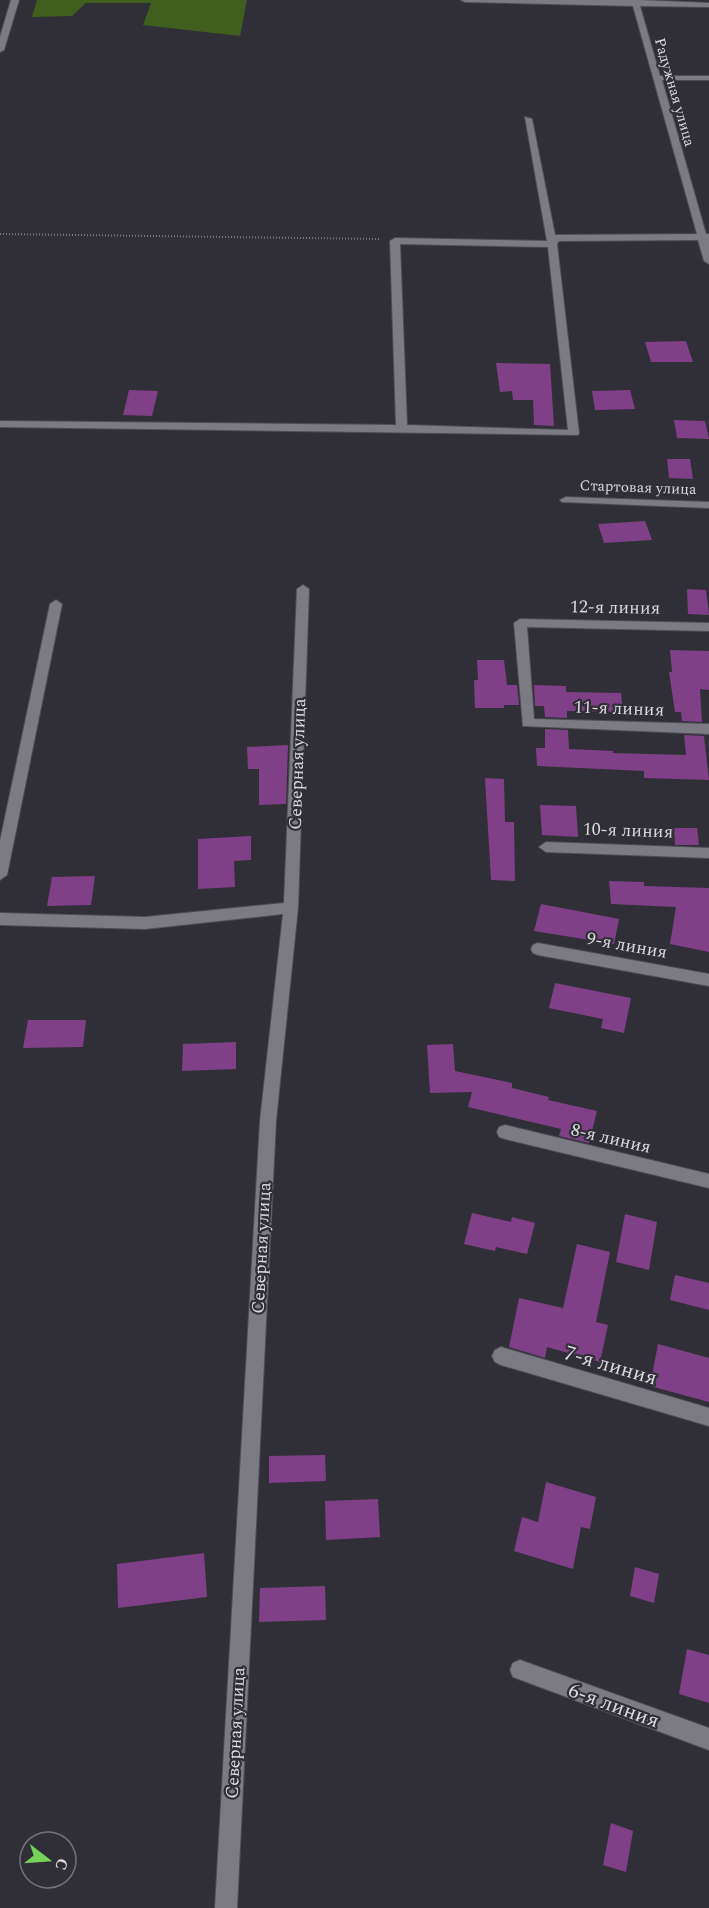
<svg xmlns="http://www.w3.org/2000/svg" width="709" height="1908" viewBox="0 0 709 1908" font-family="Spectral,serif">
<rect width="100%" height="100%" fill="#302f37"/>
<path fill="#405e1d" d="M37,0h210l-7,36 -97,-11 8,-22h-65l-14,13 -40,1z"/>
<g fill="#7f4087">
<path d="M686,341l7,21h-42l-6,-20z"/>
<path d="M496,363l54,1 4,62 -20,-1 -1,-25h-20l-1,-9 -12,1z"/>
<path d="M129,390l29,1 -6,25 -29,-1z"/>
<path d="M630,390l5,19 -40,1 -3,-19z"/>
<path d="M674,420l31,1 4,18 -32,-1z"/>
<path d="M667,459h23l3,20 -24,-1z"/>
<path d="M645,521l7,19 -48,3 -6,-19z"/>
<path d="M687,589l19,1 3,25 -21,-1z"/>
<path d="M670,650l39,1v39l-9,-1 2,33 -20,-1 -1,-9h-6l-6,-40h3z"/>
<path d="M477,660h27l3,25h10l2,20h-15v3h-29l-1,-28h4z"/>
<path d="M534,685l32,1v6l55,1 2,19 -56,-1v7l-22,-1 -1,-11h-9z"/>
<path d="M545,729l23,1 1,19 44,2v2l73,2 -2,-20 20,1 5,44 -65,-2v-7l-107,-5 -1,-18h9z"/>
<path d="M288,745l-2,59 -27,1v-36h-11l-1,-22z"/>
<path d="M485,778l19,1 1,43h9l1,59 -24,-1z"/>
<path d="M540,805l36,1 2,31 -36,-2z"/>
<path d="M674,828h23l2,17h-24z"/>
<path d="M251,836v24l-17,1 1,26 -37,2v-50z"/>
<path d="M95,876l-4,29 -44,1 5,-29z"/>
<path d="M609,881l35,1v4l65,2v64l-39,-8 6,-37 -65,-3z"/>
<path d="M541,904l78,15 -5,25 -80,-13z"/>
<path d="M555,983l76,15 -7,35 -23,-5 2,-9 -54,-11z"/>
<path d="M28,1020h58l-3,27 -60,1z"/>
<path d="M236,1042v27l-54,2 1,-27z"/>
<path d="M453,1044l2,27 57,12v5l37,9 -1,3 49,11 -8,32 -30,-7 2,-7 -93,-22 4,-15 -42,1 -3,-48z"/>
<path d="M472,1213l39,9 1,-5 23,6 -8,31 -31,-7 -1,4 -31,-7z"/>
<path d="M625,1214l32,8 -8,48 -33,-8z"/>
<path d="M577,1244l33,8 -14,70 12,3 -8,37 -53,-15 -2,11 -36,-11 10,-49 44,10z"/>
<path d="M675,1275l34,8v27l-39,-10z"/>
<path d="M658,1344l51,14v44l-59,-16z"/>
<path d="M325,1455l1,26 -57,2v-27z"/>
<path d="M546,1482l50,15 -6,32 -9,-2 -8,42 -59,-18 8,-34 16,5z"/>
<path d="M378,1499l2,38 -54,3 -1,-39z"/>
<path d="M204,1553l3,44 -89,11 -1,-44z"/>
<path d="M635,1567l24,7 -5,29 -24,-7z"/>
<path d="M325,1586l1,34 -67,2 1,-34z"/>
<path d="M687,1649l22,6v48l-30,-9z"/>
<path d="M611,1823l22,8 -7,41 -23,-7z"/>
</g>
<g fill="none" stroke-linecap="round" stroke-linejoin="round">
<defs>
<g id="minor">
<path d="M11,0h8l-15,50 -4,2v-15z"/>
<path d="M461,0h178l70,3v4l-69,-1 20,70h49v4h-47l44,154h3v30l-5,-3 -6,-21 -139,1 -2,3 22,189 -1,2 -578,-8v-6l396,4 -6,-184 5,-3 152,3 -22,-124 7,2 23,116 142,-1 -64,-228 -168,-4zM400,244l148,3 20,183 -161,-5z"/>
<path d="M566,497l143,5v6l-147,-6 -2,-2z"/>
<path d="M303,585l6,4 -11,319 -22,213 -39,787h-22l45,-787 23,-207 -138,15 -145,-4v-12l145,4 139,-14 13,-314z"/>
<path d="M56,600l6,4 -55,271 -7,5v-39l50,-237z"/>
<path d="M520,619l189,4v8l-182,-4 7,92 175,5v10l-186,-8 -9,-103z"/>
<path d="M546,842l163,6v10l-163,-6 -7,-5z"/>
<path d="M538,943l171,31v12l-171,-31 -5,-2 -2,-4 2,-4z"/>
<path d="M505,1125l204,49v14l-204,-49 -6,-2 -2,-5 2,-5z"/>
<path d="M501,1347l208,61v18l-208,-61 -6,-3 -3,-6 3,-6z"/>
<path d="M520,1660l189,68v22l-196,-73 -3,-7 3,-7z"/>
</g>
</defs>
<use href="#minor" stroke="#4e4d54" stroke-width="2"/>
<path stroke="#7c7b82" stroke-width="2" stroke-dasharray="1 2" stroke-linecap="butt" d="M0,234l379,5"/>
<use href="#minor" fill="#7c7a83" fill-rule="evenodd"/>
</g>
<g text-anchor="middle" stroke-width="4.5" stroke-linejoin="round" paint-order="stroke">
<g font-size="15" fill="#dad9de" stroke="#302f37">
<text transform="translate(675 92) rotate(74)" y="5">Радужная улица</text>
<text transform="translate(638 487) rotate(2)" y="5">Стартовая улица</text>
</g>
<g font-size="18" fill="#dad9de" stroke="#302f37">
<text transform="translate(615 607) rotate(1)" y="6">12-я линия</text>
<text transform="translate(619 708) rotate(2)" y="6">11-я линия</text>
<text transform="translate(297 764) rotate(-88)" y="6">Северная улица</text>
<text transform="translate(628 830) rotate(2)" y="6">10-я линия</text>
<text transform="translate(627 945) rotate(10)" y="6">9-я линия</text>
<text transform="translate(611 1138) rotate(13)" y="6">8-я линия</text>
<text transform="translate(261 1248) rotate(-87)" y="6">Северная улица</text>
<text transform="translate(235 1733) rotate(-87)" y="6">Северная улица</text>
</g>
<g font-size="21" fill="#dad9de" stroke="#302f37">
<text transform="translate(611 1365) rotate(16)" y="7">7-я линия</text>
<text transform="translate(614 1705) rotate(20)" y="7">6-я линия</text>
</g>
</g>
<g transform="translate(48 1860) rotate(107)"><circle r="28" fill="#302f37" stroke="#74737a" stroke-width="1.5"/>
<path d="M0-4.5L10 22L0 15L-10 22Z" fill="#77d259"/>
<text y="-9" font-size="16" font-weight="bold" text-anchor="middle" fill="#dad9de">С</text>
</g>
</svg>
